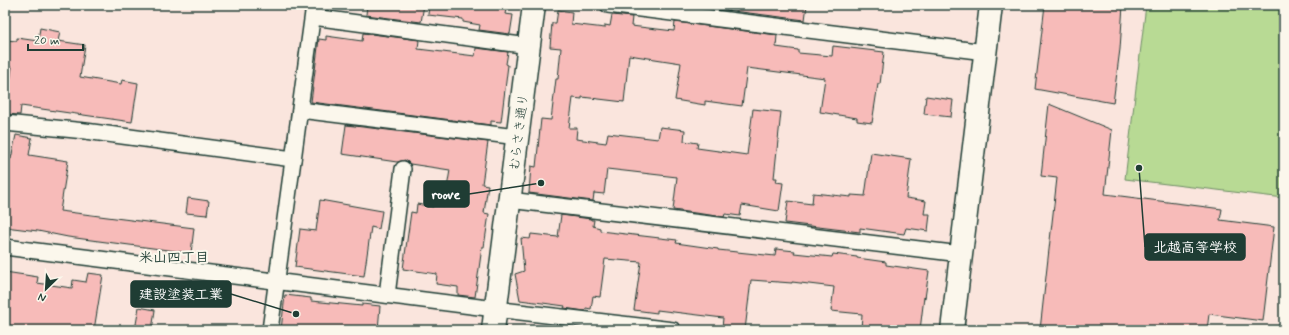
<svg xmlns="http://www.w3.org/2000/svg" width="1289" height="335" viewBox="0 0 1289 335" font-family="Mynerve,'Klee One',sans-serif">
<rect width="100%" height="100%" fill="#fae5dd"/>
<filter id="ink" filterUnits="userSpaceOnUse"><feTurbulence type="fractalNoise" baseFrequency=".025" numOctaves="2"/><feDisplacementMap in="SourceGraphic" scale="8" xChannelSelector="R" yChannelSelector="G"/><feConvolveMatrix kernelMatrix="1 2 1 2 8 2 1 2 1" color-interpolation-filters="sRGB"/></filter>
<g filter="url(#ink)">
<path fill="#b8da94" stroke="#6c8c64" d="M1146,5h138v193l-159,-19z"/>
<g fill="#f7bbb9" stroke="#1f3d34">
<path d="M367,5h57l-3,17 -55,-7z"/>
<path d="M429,5h78l-2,9 8,1 -3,19 -31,-4 1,-5 -17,-3v-3l-35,-4z"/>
<path d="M685,5h122l-2,15z"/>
<path d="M1045,5h78l-3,44 -7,54 -78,-14z"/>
<path d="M558,10l14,2 -1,12 34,4v-3l5,1 2,-11 20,2 -1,9 43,5 1,-9 102,13 -1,12 22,3v3l34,3 1,-10 51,6 -4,32h-2l-6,39 -15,-2v-3l-37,-6 5,-34 -78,-10 -5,38 -37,-5v4l-30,-5 6,-37 -52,-8 -5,47 -42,-5v2l-9,-1 -4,30h8l-1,11 30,4 2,-10 50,6 2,-12 25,3 -1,11 14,2 -1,5 50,7 6,-46 28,3 -7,66h3l-1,4 7,1 -4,28 -37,-6 -2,11 -15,-2 -1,3 -51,-7 4,-33 -70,-8 -3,25 -10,-1 -1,8 -64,-8 2,-27 5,1 5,-48 10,1 5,-41h2l3,-31 -11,-1 2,-24h4z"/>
<path d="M40,28l20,4 -2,9 27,4 -5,32 41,7 1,-4 16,3 -6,39 -111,-16 -1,9 -14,-1 6,-47 -7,-1v-26l12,1v-3l21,3z"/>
<path d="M363,33l56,7 -1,9 57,7 1,-8 32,4 -2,12 2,1 -7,57 -10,-1v4l-180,-23 8,-63 7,1v-4l36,5z"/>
<path d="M926,96l27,4 -2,17 -27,-3z"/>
<path d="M1049,104l63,26 -7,64 117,15 -2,11 54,7 -11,94 -54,-7 -2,16h-167l17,-152 -16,-2z"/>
<path d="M346,125l142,17 -6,42 6,1 -4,28 5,1 -5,33h-2l-7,50 -17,-2v-8l-22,-3 1,-10 -34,-5 8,-57 5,1 1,-9 16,3 1,-3 10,2 6,-36 -40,-6 -5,-4 -8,2 -55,-8z"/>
<path d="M16,135l16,3 -3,17 39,6 -8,50 134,17 -3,25 -123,-16 -30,-6 -33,-4v-69l6,1z"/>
<path d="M871,153l40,6 -5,39 20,3 -2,13h6l-2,17 -22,-3 -2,6 -44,-6v4l-75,-9 3,-22 24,3 1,-11 38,4v-2l14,1z"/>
<path d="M188,198l21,3 -2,14 -21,-2z"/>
<path d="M320,200l62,11 -3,18 -8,-2 -7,49 -69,-9 5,-38 16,2z"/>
<path d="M561,215l30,4v1h3l-1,6 7,2v3l77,9 -1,3 42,6v1l57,6 1,-7 19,2 -1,2 38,4 1,-3 24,3v1l29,4v3l43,6 -4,27 -1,-1 -4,33h-59l1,-16 -31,-3 3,-24 -42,-5v1l-41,-3 -6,50 -23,-2 1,-10 -66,-8v3l-23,-3 7,-48 -36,-3 -5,38 -7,-1 -2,13 -5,-1 -1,3 -21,-3 1,-2 -45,-6 -5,-26 9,-3 -3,-33 9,1 1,-5 27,3z"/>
<path d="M5,272l33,5 -1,6 35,5 1,-8 13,2 2,-9 15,2 -9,55h-89z"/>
<path d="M285,295l26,3v3l51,5v-2l18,2 -2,24h-97z"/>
<path d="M139,307l16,3 -3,20h-17z"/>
</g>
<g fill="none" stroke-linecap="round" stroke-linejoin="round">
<defs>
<g id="street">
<path d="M608,5l377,47"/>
<path d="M313,17l216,29"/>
<path d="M300,110l217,27"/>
<path d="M5,123l80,8 208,28"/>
<path d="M509,200l452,54"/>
<path d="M5,247l490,62 178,21"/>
<path d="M387,295l16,-126"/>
<path d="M270,330l44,-325"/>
</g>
<g id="secondary">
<path d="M493,330l41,-325"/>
<path d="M952,330l39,-325"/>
</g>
</defs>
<use href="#street" stroke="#1f3d34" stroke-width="18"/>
<use href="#secondary" stroke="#1f3d34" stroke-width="25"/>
<use href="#street" stroke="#fbf7ec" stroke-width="15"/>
<use href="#secondary" stroke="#fbf7ec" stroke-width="22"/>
</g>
</g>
<g text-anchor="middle" stroke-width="4" stroke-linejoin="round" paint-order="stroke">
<g font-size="13" fill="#1f3d34" stroke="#fbf7ec">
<text transform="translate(518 132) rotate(-83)" y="5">むらさき通り</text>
</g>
<g font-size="14" font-weight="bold" fill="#1f3d34" stroke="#fbf7ec">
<text x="174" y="262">米山四丁目</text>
</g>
</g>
<path fill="none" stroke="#1f3d34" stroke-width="1.5" d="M541 183L469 194M1139 168L1145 247M296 314L231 294"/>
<g fill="#1f3d34" stroke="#fbf7ec" stroke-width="1.5">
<circle cx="541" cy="183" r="4"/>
<circle cx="1139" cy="168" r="4"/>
<circle cx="296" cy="314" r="4"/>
</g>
<g fill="#1f3d34" stroke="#1f3d34" stroke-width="1.5">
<rect x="424" y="181" width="45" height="26" rx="4"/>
<rect x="1145" y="234" width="100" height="26" rx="4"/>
<rect x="131" y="281" width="100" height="26" rx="4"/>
</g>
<g font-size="14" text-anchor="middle" font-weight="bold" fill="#fff">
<text x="446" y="199">roove</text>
<text x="1195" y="252">北越高等学校</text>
<text x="181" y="299">建設塗装工業</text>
</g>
<rect width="1289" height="335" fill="none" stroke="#fbf7ec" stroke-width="20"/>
<rect x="10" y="10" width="1269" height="315" fill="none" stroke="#1f3d34" stroke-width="1.5" filter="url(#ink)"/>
<g transform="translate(46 289) rotate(205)" stroke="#fbf7ec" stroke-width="3" paint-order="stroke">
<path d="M0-3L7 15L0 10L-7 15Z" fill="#1f3d34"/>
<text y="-6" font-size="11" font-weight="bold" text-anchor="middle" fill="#1f3d34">N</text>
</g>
<path d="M28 44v6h55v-6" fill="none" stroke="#1f3d34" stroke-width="2"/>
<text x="34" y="44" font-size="12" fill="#1f3d34" stroke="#fbf7ec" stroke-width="3" paint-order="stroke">20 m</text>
</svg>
